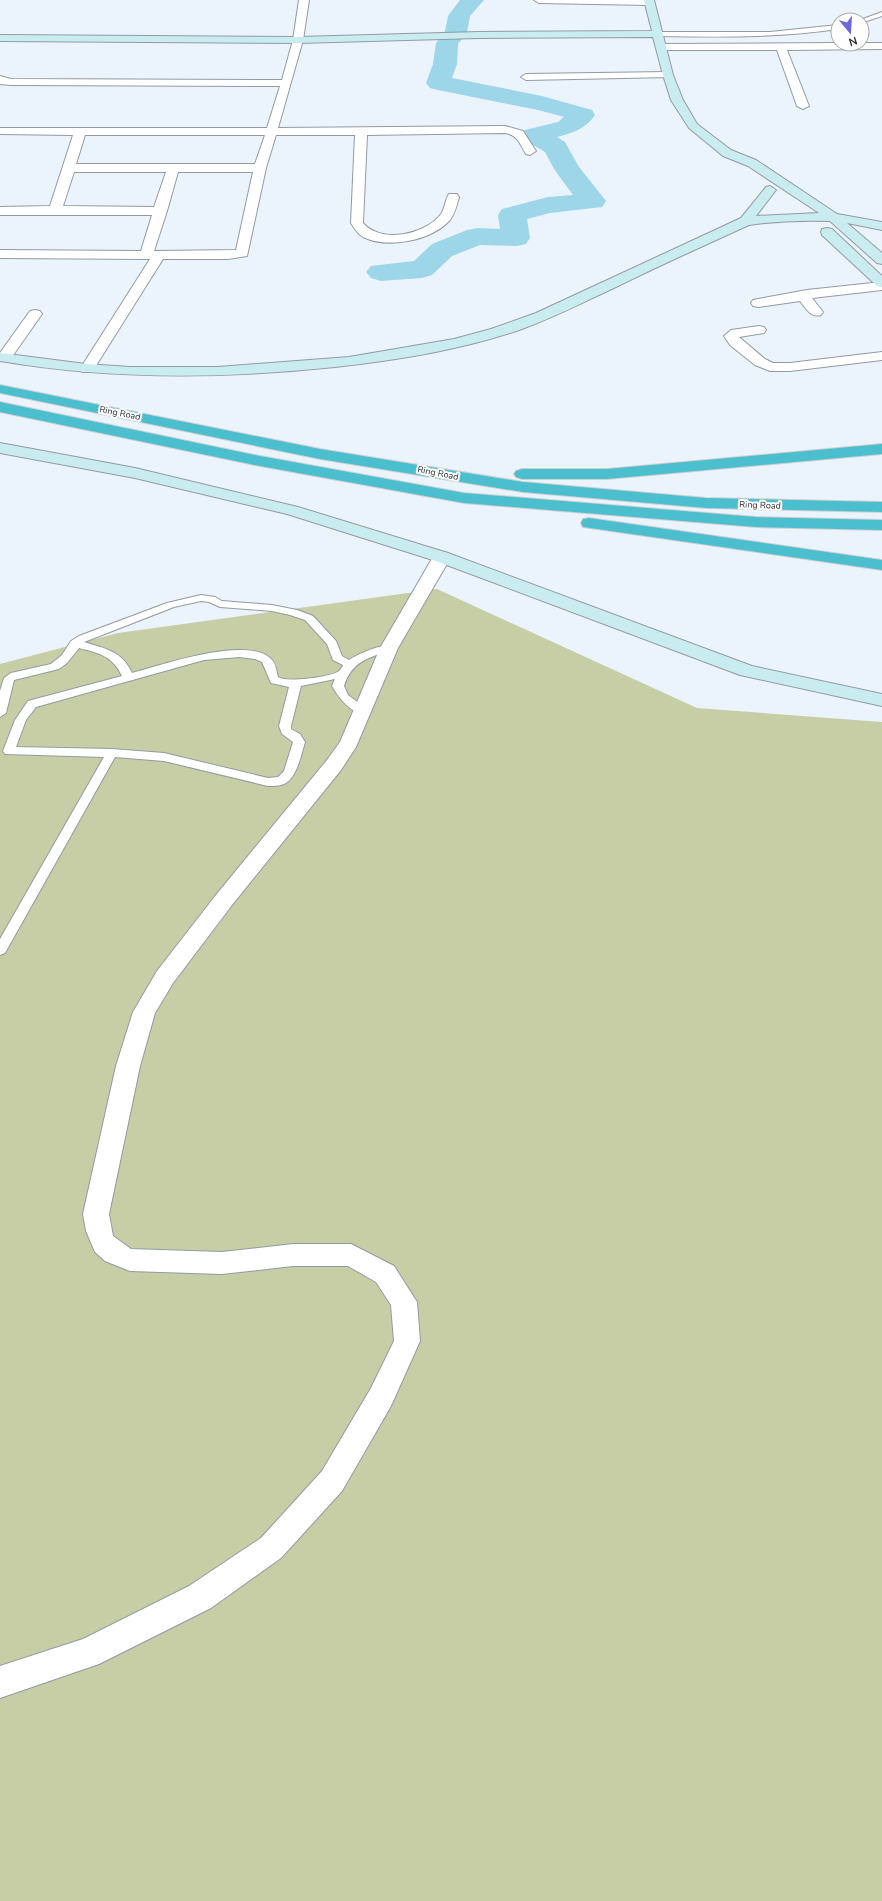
<svg xmlns="http://www.w3.org/2000/svg" width="882" height="1901" viewBox="0 0 882 1901" font-family="'Nunito Sans',sans-serif">
<rect width="100%" height="100%" fill="#ebf3fc"/>
<path fill="#c7cea6" d="M437,589l260,119 185,14v1179h-882v-1237l118,-31z"/>
<g fill="none" stroke-linecap="round" stroke-linejoin="round">
<path fill="#9dd6e8" fill-rule="evenodd" d="M460,0h24l-14,16 -3,16 -9,12 -1,20 -5,14 90,18 50,14 3,5c-9,14 -23,18 -38,22l8,5 14,25 27,34 -4,6 -52,6 -23,6 3,19 -4,6 -10,2 -36,-1 -28,11 -20,19 -10,3 -41,3 -10,-3 -5,-6 5,-6 43,-5 18,-17 35,-14 10,-2 23,1 -2,-14 4,-6 46,-12 25,-2 -19,-26 -9,-17 -20,-12 -4,-5 4,-5 33,-8 6,-5 -26,-7 -100,-20 -8,-2 -4,-5 7,-19 3,-21 9,-12 3,-15z"/>
<defs>
<g id="lane">
<path d="M882,12v4l-18,6 -2,1v-3h-2z"/>
<path d="M838,25v4c-60,9 -120,8 -181,7l-3,-2 3,-2h113z"/>
<path d="M201,595l14,2 7,4 50,4 25,5 16,6 23,25 6,15 7,4c9,-6 33,-17 44,-14l1,2 -1,2c-24,7 -41,11 -49,36l4,9 20,15 -6,4c-14,-4 -23,-16 -30,-28l3,-7 -34,7 -10,40v3l9,5 5,8c-4,13 -8,36 -21,42 -5,2 -11,2 -16,2l-104,-25 -49,-4 -110,196 -5,2v-16l104,-182 -99,-3 -2,-3 12,-31 13,-19 94,-25c-9,-20 -23,-23 -43,-28l-12,15 -8,6 -45,11 -8,33 -6,4v-26l4,-13 7,-5 40,-9 11,-9 9,-14 8,-5 88,-33zM201,601l8,1 11,5 52,4 18,4 15,5 22,24 6,16 10,5c-1,2 -2,4 -4,6 -7,6 -53,12 -61,6 -2,-7 -2,-14 -8,-19 -25,-22 -109,7 -138,15 -10,-22 -26,-24 -48,-31l90,-35zM239,657l16,2 7,3 9,21 18,4 -10,39 3,8 11,8 -9,29 -6,6 -10,1 -104,-25 -52,-4 -96,-2 10,-27 10,-13 168,-47z"/>
</g>
<g id="street">
<path d="M299,0h10l-6,40 -25,88 227,-2 18,5 13,20 -6,4 -4,-1c-6,-10 -8,-19 -21,-21l-138,2 -4,88c18,21 62,12 78,-9 4,-6 4,-14 8,-20h8l2,3c-2,8 -4,16 -9,23 -19,21 -62,29 -87,17 -5,-3 -9,-9 -12,-14l4,-88h-79l-10,33 -19,88 -19,3h-65l-71,113h-10l-2,-3 70,-110 -150,-1v-8l141,1 11,-36h-152v-8l50,-1 23,-71 -73,-1v-6h267l13,-42 -269,-1 -11,-1v-8l11,3 271,1 11,-40zM85,135h180l-10,29h-179zM74,172h92l-12,35 -91,-1zM178,172h75l-17,78 -82,1 13,-40z"/>
<path d="M534,0h119l1,2 -5,3 -110,-2z"/>
<path d="M838,43h44v6l-95,1 22,56 -6,3 -6,-3 -20,-56h-116l-5,-3 5,-3z"/>
<path d="M668,72l5,3 -1,2 -146,3 -5,-3 5,-3z"/>
<path d="M882,282v8l-70,8 11,14 -2,3c-11,3 -15,-7 -21,-14l-42,6 -5,-1 -2,-3 2,-3 5,-1 49,-9z"/>
<path d="M35,310l5,1 2,3 -33,47h-9v-8l30,-42z"/>
<path d="M759,326l5,1 2,3 -2,3 -25,4 26,22 8,4h17l92,-11v8l-92,11h-20l-15,-6 -25,-20 -6,-9 7,-6z"/>
<path d="M442,552l6,1 3,4 -53,91 -42,99 -15,23 -109,135 -59,78 -18,30 -15,53 -31,148 4,22 18,13 91,3 71,-8h58l43,22 23,36 3,39 -29,65 -49,85 -61,67 -70,50 -112,56 -99,34v-32l83,-27 106,-53 72,-48 61,-67 49,-83 23,-47 -3,-36 -15,-23 -28,-16h-55l-71,8 -92,-3 -25,-10 -10,-9 -9,-21 -3,-17 33,-148 17,-54 24,-41 59,-76 111,-135 13,-18 40,-94 53,-91 3,-4z"/>
</g>
<g id="secondary">
<path d="M644,0h10l19,75 10,25 14,24 34,26 25,10 81,54 45,8v8l-35,-7 35,30v11l-5,-1 -47,-42c-27,-1 -54,0 -81,4 -44,20 -88,40 -131,61 -32,15 -63,31 -96,43 -60,21 -125,31 -187,38 -113,12 -223,13 -335,-6v-8l86,11 44,3h88l131,-10 105,-18 37,-10 45,-16 205,-95 25,-31 4,-1 6,4 -20,26 63,-3 -71,-47 -25,-10 -34,-28 -18,-28 -8,-25 -10,-38 -174,1 -181,5 -298,-2v-6l298,2 181,-5 173,-1z"/>
<path d="M827,228l5,1 50,47v11l-5,-1 -55,-51 -1,-3 1,-3z"/>
<path d="M0,443l135,25 163,39 150,46 304,113 130,28v12l-142,-31 -304,-114 -149,-47 -152,-36 -135,-25z"/>
</g>
<g id="highway">
<path d="M0,385l320,64 203,33 183,16 176,4v10l-176,-4 -183,-16 -203,-33 -320,-66z"/>
<path d="M0,402l260,54 204,37 292,24 126,3v10l-126,-3 -292,-24 -204,-37 -260,-54z"/>
<path d="M882,444v10l-275,25h-85l-6,-2 -2,-3 2,-3 6,-2h85z"/>
<path d="M589,518l293,42v10l-299,-43 -2,-4 2,-4z"/>
</g>
</defs>
<use href="#lane" stroke="#939aa2" stroke-width="2"/>
<use href="#street" stroke="#939aa2" stroke-width="2"/>
<use href="#secondary" stroke="#939aa2" stroke-width="2"/>
<use href="#highway" stroke="#d0d1d1" stroke-width="2"/>
<use href="#lane" fill="#fff" fill-rule="evenodd"/>
<use href="#street" fill="#fff" fill-rule="evenodd"/>
<use href="#secondary" fill="#c9ecf0" fill-rule="evenodd"/>
<use href="#highway" fill="#4bbfcd" fill-rule="evenodd"/>
</g>
<g text-anchor="middle" stroke-width="4" stroke-linejoin="round" paint-order="stroke">
<g font-size="9" fill="#292c30" stroke="#fff">
<text transform="translate(120 413) rotate(11)" y="3">Ring Road</text>
<text transform="translate(438 473) rotate(11)" y="3">Ring Road</text>
<text transform="translate(760 505) rotate(2)" y="3">Ring Road</text>
</g>
</g>
<g transform="translate(850 32) rotate(162)"><circle r="19" fill="#ffffff" stroke="#a9abac"/>
<path d="M0-3L7 15L0 10L-7 15Z" fill="#6e66e0"/>
<text y="-6" font-size="11" font-weight="bold" text-anchor="middle" fill="#292c30">N</text>
</g>
</svg>
